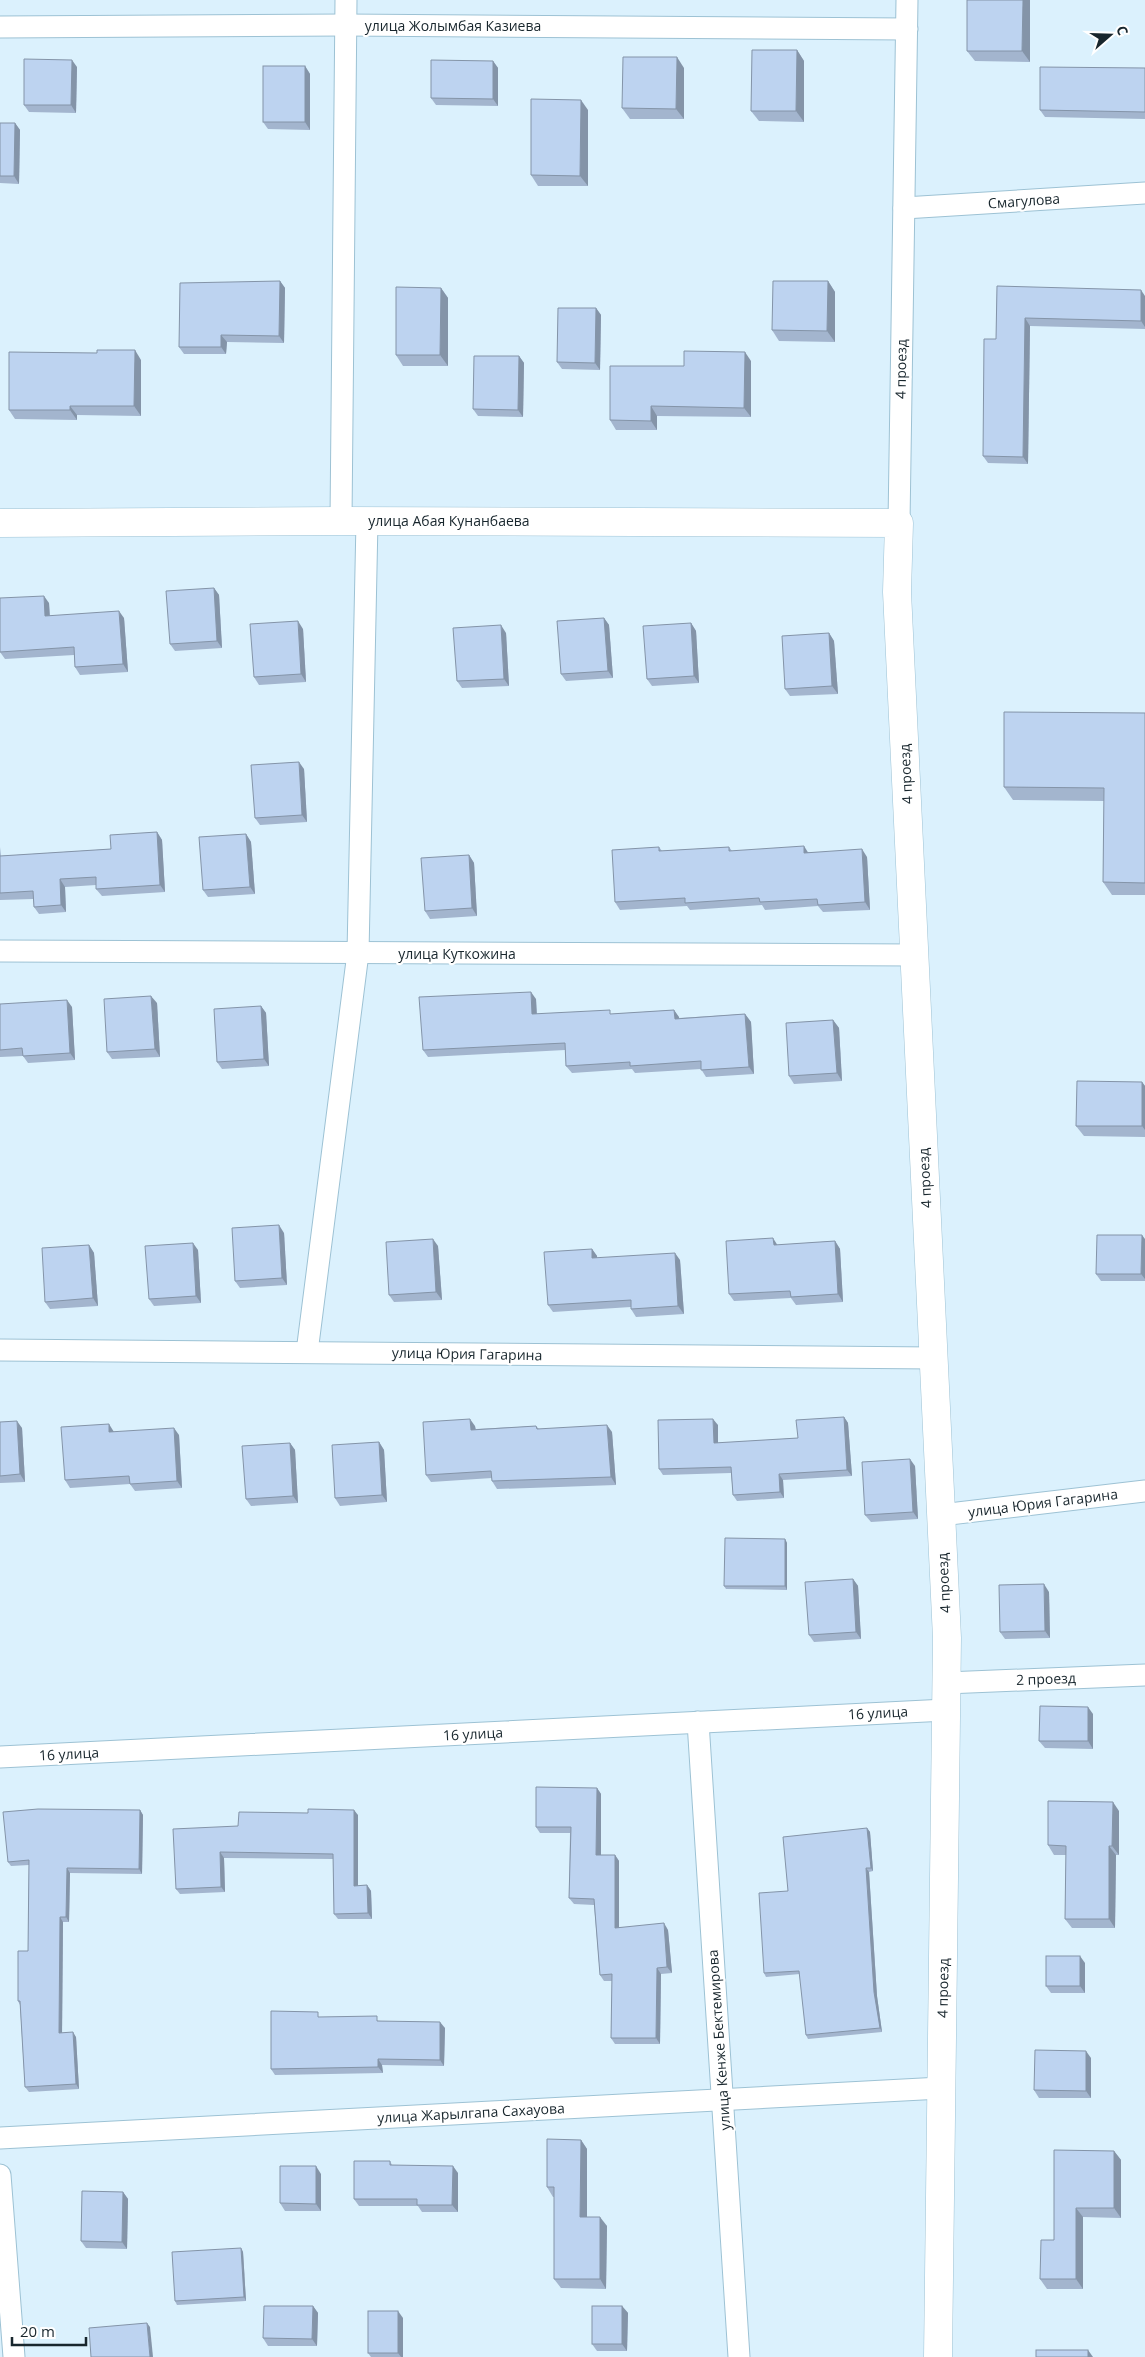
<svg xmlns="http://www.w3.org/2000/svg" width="1145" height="2357" viewBox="0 0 1145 2357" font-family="'Open Sans',sans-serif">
<rect width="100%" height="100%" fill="#dbf1fd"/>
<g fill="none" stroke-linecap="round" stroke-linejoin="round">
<defs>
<g id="street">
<path d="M0,27l345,-2 562,4"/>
<path d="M904,208l241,-15"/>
<path d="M341,521l5,-521"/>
<path d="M899,523l8,-523"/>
<path d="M0,951l915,4"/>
<path d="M0,1350l934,8"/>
<path d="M307,1352l51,-399 9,-432"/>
<path d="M941,1515l204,-24"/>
<path d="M946,1683l199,-8"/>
<path d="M698,1722l41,635"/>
<path d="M0,1757l946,-47"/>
<path d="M0,2138l941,-50"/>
<path d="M0,2175l14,182"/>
</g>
<path id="secondary" d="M0,523l341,-2 558,2 -2,69 50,1046 -9,719"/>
</defs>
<use href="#street" stroke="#9dc2d4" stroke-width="23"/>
<use href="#secondary" stroke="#9dc2d4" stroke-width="29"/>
<use href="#street" stroke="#fff" stroke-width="21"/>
<use href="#secondary" stroke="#fff" stroke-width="28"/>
</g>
<g fill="#a3b5ce">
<path d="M1030,0v62l-55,-1 -8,-10z"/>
<path d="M797,50l7,11v61l-45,-1 -8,-10z"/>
<path d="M493,61l5,7v38l-62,-1 -5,-7z"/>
<path d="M305,66l5,8v56l-42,-1 -5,-7z"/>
<path d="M77,67l-1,46 -47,-1 -5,-7z"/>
<path d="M684,68v51h-54l-8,-11z"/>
<path d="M1145,68v51l-100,-2 -5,-7z"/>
<path d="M588,110v76h-50l-7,-11z"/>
<path d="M0,123h15l5,7 -1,54 -19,-1z"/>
<path d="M280,281l5,7 -1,55 -57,-1 -1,12h-42l-5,-7z"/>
<path d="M828,281l7,11v50l-56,-1 -7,-11z"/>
<path d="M997,286l148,10v33l-115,-3 -2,138 -40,-1 -5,-7 13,-117z"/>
<path d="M441,288l7,10v68h-45l-7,-11z"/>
<path d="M596,308l5,7 -1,55 -38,-1 -5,-7z"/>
<path d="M519,356l5,7 -1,54 -45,-1 -5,-7z"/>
<path d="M141,360v56l-64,-1v5l-62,-1 -6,-9z"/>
<path d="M751,361v56l-94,-1v14h-41l-6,-10 74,-54z"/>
<path d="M214,588l5,7 3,53 -47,3 -5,-7z"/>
<path d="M0,598l49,5 1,13 74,2 4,54 -48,3 -5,-8 -1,-12 -69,4 -5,-7z"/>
<path d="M604,618l5,7 4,53 -47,3 -5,-7z"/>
<path d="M691,623l5,8 3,52 -47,3 -5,-7z"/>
<path d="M303,629l3,53 -47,3 -5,-8z"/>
<path d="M506,633l3,53 -47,2 -5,-7z"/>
<path d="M829,633l5,8 4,53 -48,2 -5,-7z"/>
<path d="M1145,713v182h-33l-9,-13 1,-81 -91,-1 -9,-13z"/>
<path d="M304,769l3,53 -47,3 -5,-7z"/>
<path d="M157,832l5,8 3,52 -63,4 -6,-7v-4l-31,2 1,25 -27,2 -5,-7 -1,-8 -33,1v-53l1,9 110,-7z"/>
<path d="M246,834l5,8 4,52 -47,3 -5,-7z"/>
<path d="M659,847l3,4 67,-4 3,4 76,1 59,5 3,53 -47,2 -5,-6 -53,4 -3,-5 -72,5 -3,-4 -67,4 -5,-8z"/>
<path d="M469,855l5,8 3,53 -47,3 -5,-8z"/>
<path d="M536,999l1,15h76l61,-4 5,8 66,-4 6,8 3,52 -48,3 -5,-8 -66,4 -3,-4 -60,4 -6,-7 -1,-16 -137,7 -5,-7z"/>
<path d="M157,1003l3,54 -48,2 -5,-7z"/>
<path d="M0,1004l72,3 3,53 -47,3 -5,-7 -23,1z"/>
<path d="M261,1006l5,7 3,53 -47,3 -5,-7z"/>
<path d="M833,1020l6,8 3,53 -48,3 -5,-8z"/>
<path d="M1142,1082l3,4v51l-61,-1 -8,-10z"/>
<path d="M284,1233l3,52 -47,3 -5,-7z"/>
<path d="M1145,1239v42h-44l-5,-7z"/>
<path d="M835,1241l5,8 3,53 -47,3 -5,-7 -57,3 -5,-7 49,-49z"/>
<path d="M89,1245l5,8 4,53 -48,3 -5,-7z"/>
<path d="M438,1246l4,54 -48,2 -5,-7z"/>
<path d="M592,1249l5,7v2l83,2 4,54 -48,3 -5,-8v-2l-78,5 -5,-7z"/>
<path d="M198,1250l3,53 -47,3 -5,-7z"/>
<path d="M844,1417l4,6 4,53 -69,4 1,18 -47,3 -4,-6 -2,-22 -68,2 -4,-6 59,-44v18l80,-5z"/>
<path d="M0,1422l22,6 3,54 -25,1z"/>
<path d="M475,1426l1,3 60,-3 3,3 73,3 4,53 -119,4 -5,-8v-3l-61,4 -5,-7z"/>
<path d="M114,1432l65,3 3,53 -47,3 -5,-7 -60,4 -5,-8z"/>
<path d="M379,1442l5,8 3,52 -47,4 -5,-8z"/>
<path d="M290,1443l5,7 3,53 -47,3 -5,-7z"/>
<path d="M915,1466l3,53 -47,3 -6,-7z"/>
<path d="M785,1539l2,4v47l-61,-1 -2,-3z"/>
<path d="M853,1579l5,7 3,53 -47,3 -5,-7z"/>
<path d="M1049,1592l1,46 -45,1 -5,-7z"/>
<path d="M1093,1714v35l-48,-1 -6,-7z"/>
<path d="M597,1788l4,6v61h14l4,6v66l49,3 4,43 -11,1 -1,70h-45l-4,-6 1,-57h-8l-4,-6 -6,-70 -20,-1 -5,-6 1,-65h-30l-4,-6z"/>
<path d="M140,1810l3,5 -1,59 -72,-1 -1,49h-6l-1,111 14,4 3,52 -50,3 -4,-5 -5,-82 -2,-4 10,-50 1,-86 -18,1 -3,-4z"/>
<path d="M1119,1811v44h-3l-1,73h-43l-7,-9 1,-64h-12l-6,-10z"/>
<path d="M358,1815v71l9,-1 4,6 1,28h-34l-4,-5 -1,-55 -109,-1 1,34 -45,2 -4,-5 62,-63z"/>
<path d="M867,1828l3,4 3,39 -4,1 8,124 5,36 -74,7 -2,-4 -6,-61 -34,3 -2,-4 24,-82z"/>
<path d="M1085,1963v30h-34l-5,-7z"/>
<path d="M322,2017l59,4 64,7 -1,38 -62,-1 1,8 -108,2 -4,-6z"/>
<path d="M1091,2058v40h-52l-5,-8z"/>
<path d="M581,2140l6,9v68l20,9 -1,63 -45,-1 -7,-9v-82h-1l-6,-10z"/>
<path d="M1114,2151l7,9v58l-38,-1v72h-36l-7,-10 14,-39z"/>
<path d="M390,2161l2,4 66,8v39h-36l-4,-6h-59l-5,-7z"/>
<path d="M321,2174v37h-36l-5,-8z"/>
<path d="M123,2192l5,7 -1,50 -41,-1 -5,-7z"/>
<path d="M241,2248l2,4 3,49 -69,4 -2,-4z"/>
<path d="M313,2306l5,7 -1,33h-49l-5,-8z"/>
<path d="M622,2306l6,7 -1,38h-30l-5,-7z"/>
<path d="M403,2318v39h-32l-3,-4z"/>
</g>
<g fill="#8494a8">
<path d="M1023,0h7v62l-8,-11z"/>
<path d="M797,50l7,11v61l-8,-11z"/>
<path d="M677,57l7,11v51l-8,-10z"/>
<path d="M72,60l5,7 -1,46 -5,-8z"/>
<path d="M493,61l5,7v38l-5,-7z"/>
<path d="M305,66l5,8v56l-5,-8z"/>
<path d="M581,100l7,10v76l-8,-10z"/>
<path d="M15,123l5,7 -1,54 -5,-8z"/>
<path d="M280,281l5,7 -1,55 -5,-7z"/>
<path d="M828,281l7,11v50l-8,-11z"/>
<path d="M441,288l7,10v68l-8,-11z"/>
<path d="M1141,290l4,6v31l-4,-6z"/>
<path d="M596,308l5,7 -1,55 -5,-7z"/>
<path d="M1025,318l5,8 -2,138 -5,-7z"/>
<path d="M221,335l6,7 -1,12 -5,-7z"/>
<path d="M135,350l6,10v56l-7,-10z"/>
<path d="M745,352l6,9v56l-7,-9z"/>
<path d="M519,356l5,7 -1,54 -5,-7z"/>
<path d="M70,406l7,9v5l-7,-10z"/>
<path d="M651,406l6,10v14l-6,-9z"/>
<path d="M214,588l5,7 3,53 -5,-7z"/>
<path d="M44,596l5,7 1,20 -5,-7z"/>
<path d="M119,611l5,7 4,54 -5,-8z"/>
<path d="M604,618l5,7 4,53 -5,-7z"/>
<path d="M298,621l5,8 3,53 -5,-8z"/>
<path d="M691,623l5,8 3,52 -5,-7z"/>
<path d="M501,625l5,8 3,53 -5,-7z"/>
<path d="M829,633l5,8 4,53 -6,-8z"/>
<path d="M299,762l5,7 3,53 -5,-7z"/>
<path d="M157,832l5,8 3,52 -5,-7z"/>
<path d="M246,834l5,8 4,52 -5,-7z"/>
<path d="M804,846l5,8 -5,-1z"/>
<path d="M862,849l5,8 3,53 -5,-8z"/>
<path d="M469,855l5,8 3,53 -5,-8z"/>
<path d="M60,879l5,8 1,25 -5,-7z"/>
<path d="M531,992l5,7 1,23 -5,-8z"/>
<path d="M151,996l6,7 3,54 -5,-8z"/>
<path d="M67,1000l5,7 3,53 -5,-7z"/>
<path d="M261,1006l5,7 3,53 -5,-7z"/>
<path d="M674,1010l5,7 1,9 -5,-7z"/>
<path d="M745,1014l6,8 3,52 -5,-7z"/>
<path d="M833,1020l6,8 3,53 -5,-8z"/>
<path d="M1142,1082l3,4v44l-3,-4z"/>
<path d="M279,1225l5,8 3,52 -5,-7z"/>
<path d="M1142,1235l3,4v40l-4,-5z"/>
<path d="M773,1238l5,8 -4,-1z"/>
<path d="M433,1239l5,7 4,54 -6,-8z"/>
<path d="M835,1241l5,8 3,53 -5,-8z"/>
<path d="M193,1243l5,7 3,53 -5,-7z"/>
<path d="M89,1245l5,8 4,53 -5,-8z"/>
<path d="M592,1249l5,7 1,10 -6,-8z"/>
<path d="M675,1253l5,7 4,54 -6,-8z"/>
<path d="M844,1417l4,6 4,53 -5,-6z"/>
<path d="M470,1419l5,7 1,11 -5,-7z"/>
<path d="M713,1419l5,6v24l-4,-6z"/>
<path d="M17,1421l5,7 3,54 -5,-8z"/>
<path d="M109,1424l5,8h-5z"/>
<path d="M607,1425l5,7 4,53 -5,-8z"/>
<path d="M174,1428l5,7 3,53 -5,-7z"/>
<path d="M379,1442l5,8 3,52 -5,-7z"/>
<path d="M290,1443l5,7 3,53 -5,-7z"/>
<path d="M910,1459l5,7 3,53 -5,-7z"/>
<path d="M779,1474l4,6 1,18 -4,-6z"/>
<path d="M785,1539l2,4v47l-2,-4z"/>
<path d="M853,1579l5,7 3,53 -5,-7z"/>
<path d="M1044,1584l5,8 1,46 -5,-7z"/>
<path d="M1088,1707l5,7v35l-5,-8z"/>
<path d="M597,1788l4,6v67l-5,-6z"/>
<path d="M1113,1802l6,9v44l-7,-9z"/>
<path d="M140,1810l3,5 -1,59 -3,-5z"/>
<path d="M354,1810l4,5v76l-4,-5z"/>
<path d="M867,1828l3,4 3,39 -2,-3z"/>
<path d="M1109,1846l7,9 -1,73 -6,-9z"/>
<path d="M220,1852l4,6 1,34 -4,-5z"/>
<path d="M615,1855l4,6v73l-4,-6z"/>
<path d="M67,1868l3,5 -1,49 -3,-5z"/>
<path d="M866,1868l3,4 8,124 5,36 -2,-4 -6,-36z"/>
<path d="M367,1885l4,6 1,28 -4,-6z"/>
<path d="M60,1917l3,5 -1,115 -3,-4z"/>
<path d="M664,1923l4,7 4,43 -5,-6z"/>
<path d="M1080,1956l5,7v30l-5,-7z"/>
<path d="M657,1968l4,6 -1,70 -4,-6z"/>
<path d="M440,2022l5,6 -1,38 -4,-6z"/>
<path d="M73,2032l3,5 3,52 -3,-5z"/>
<path d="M1086,2051l5,7v40l-5,-7z"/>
<path d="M378,2059l4,6 1,8 -5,-6z"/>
<path d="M581,2140l6,9v77l-7,-9z"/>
<path d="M1114,2151l7,9v58l-7,-10z"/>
<path d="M316,2166l5,8v37l-5,-7z"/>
<path d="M453,2166l5,7v39l-6,-7z"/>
<path d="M123,2192l5,7 -1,50 -5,-7z"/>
<path d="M1076,2208l7,9v72l-7,-10z"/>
<path d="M600,2217l7,9 -1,63 -6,-10z"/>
<path d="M241,2248l2,4 3,49 -2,-4z"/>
<path d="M313,2306l5,7 -1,33 -5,-7z"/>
<path d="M622,2306l6,7 -1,38 -5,-7z"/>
<path d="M398,2311l5,7v39h-2l-3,-4z"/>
<path d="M147,2323l3,4 3,30h-3z"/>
<path d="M1088,2350l5,7h-5z"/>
</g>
<g fill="#bdd3f0" stroke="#8494a8">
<path d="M967,0h56l-1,51h-55z"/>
<path d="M752,50h45l-1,61h-45z"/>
<path d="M623,57h54l-1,52 -54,-1z"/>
<path d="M24,59l48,1 -1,45h-47z"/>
<path d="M431,60l62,1v38l-62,-1z"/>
<rect x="263" y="66" width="42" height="56"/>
<path d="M1040,67l105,1v44l-105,-2z"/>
<path d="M531,99l50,1 -1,76 -49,-1z"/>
<path d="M0,123h15l-1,53h-14z"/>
<path d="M280,281l-1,55 -58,-1v12h-42l1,-64z"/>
<path d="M773,281h55l-1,50 -55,-1z"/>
<path d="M997,286l144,4v31l-116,-3 -2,139 -40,-1 1,-117h12z"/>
<path d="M396,287l45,1 -1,67h-44z"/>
<path d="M558,308h38l-1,55 -38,-1z"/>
<path d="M97,350h38l-1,56h-64v4h-61v-58l88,1z"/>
<path d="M684,351l61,1 -1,56 -93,-2v15l-41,-1v-54h74z"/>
<path d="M474,356h45l-1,54 -45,-1z"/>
<path d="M214,588l3,53 -47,3 -4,-53z"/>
<path d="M44,596l1,20 74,-5 4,53 -48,3 -1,-20 -74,5v-54z"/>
<path d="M604,618l4,53 -47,3 -4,-53z"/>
<path d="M298,621l3,53 -47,3 -4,-53z"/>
<path d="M691,623l3,53 -47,3 -4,-53z"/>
<path d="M501,625l3,54 -47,2 -4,-53z"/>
<path d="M829,633l3,53 -47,3 -3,-53z"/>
<path d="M1004,712l141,1v170l-42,-1 1,-94 -100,-1z"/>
<path d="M299,762l3,53 -47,3 -4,-53z"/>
<path d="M157,832l3,53 -64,4v-12l-36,2 1,26 -27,2 -1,-16 -33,2v-37l111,-7 -1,-14z"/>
<path d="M246,834l4,53 -47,3 -4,-53z"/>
<path d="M804,846v7l58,-4 3,53 -47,3 -1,-6 -57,3 -1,-4 -74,5v-5l-70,4 -3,-52 47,-3v4l70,-4v4z"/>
<path d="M469,855l3,53 -47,3 -4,-53z"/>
<path d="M531,992l1,22 78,-4v4l64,-4 1,9 70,-5 4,53 -48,3v-9l-71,5v-4l-64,4 -1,-23 -142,7 -4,-53z"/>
<path d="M151,996l4,53 -48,3 -3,-53z"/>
<path d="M67,1000l3,53 -47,3 -1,-8 -22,2v-46z"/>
<path d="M261,1006l3,53 -47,3 -3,-53z"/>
<path d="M833,1020l4,53 -48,3 -3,-53z"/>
<path d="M1077,1081l65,1v44h-66z"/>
<path d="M279,1225l3,53 -47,3 -3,-53z"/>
<path d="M1097,1235h45l-1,39h-45z"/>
<path d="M773,1238l1,7 61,-4 3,53 -47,3 -1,-6 -61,3 -3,-53z"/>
<path d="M433,1239l3,53 -47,3 -3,-53z"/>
<path d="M193,1243l3,53 -47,3 -4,-53z"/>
<path d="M89,1245l4,53 -48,4 -3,-54z"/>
<path d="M592,1249v9l83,-5 3,53 -47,3v-9l-83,5 -4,-53z"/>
<path d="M844,1417l3,53 -68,4 1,18 -47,3 -2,-28 -72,2 -1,-49 55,-1 1,24 84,-5 -2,-18z"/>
<path d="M470,1419l1,11 65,-4 1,3 70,-4 4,52 -119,4 -1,-10 -65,4 -3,-53z"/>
<path d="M17,1421l3,53 -20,2v-54z"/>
<path d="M109,1424v8l65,-4 3,53 -47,3 -1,-8 -64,4 -4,-53z"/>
<path d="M379,1442l3,53 -47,3 -3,-53z"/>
<path d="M290,1443l3,53 -47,3 -4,-53z"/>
<path d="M910,1459l3,53 -48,3 -3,-53z"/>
<path d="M725,1538l60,1v47h-61z"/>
<path d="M853,1579l3,53 -47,3 -4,-53z"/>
<path d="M1044,1584l1,47 -45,1 -1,-47z"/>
<path d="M1040,1706l48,1v34h-49z"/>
<path d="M536,1787l61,1 -1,67h19v73l49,-5 3,44 -10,1 -1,70h-45l1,-64 -12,1 -6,-76 -25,-1 2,-71h-35z"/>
<path d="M1048,1801l65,1 -1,44h-3v73h-44l1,-73 -18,-1z"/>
<path d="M38,1809l102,1 -1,59 -72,-1 -1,49h-6l-1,116 14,-1 3,52 -51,3 -5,-86h-2v-50h10l1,-91 -21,2 -5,-50z"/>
<path d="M308,1809l46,1v76l13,-1 1,28 -34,1 -1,-60 -113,-2 1,35 -45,2 -3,-60 65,-3 1,-14 69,1z"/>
<path d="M867,1828l4,40h-5l8,124 6,36 -74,7 -7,-64 -35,2 -5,-80 29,-2 -5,-54z"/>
<rect x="1046" y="1956" width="34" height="30"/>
<path d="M271,2011l47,1v5l59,-1v5l63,1v38l-62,-1v8l-107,2z"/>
<path d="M1035,2050l51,1v40l-52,-1z"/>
<path d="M547,2139l34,1 -1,77h20v62h-46v-92h-7z"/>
<path d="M1054,2150l60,1v57h-38v71h-36l1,-39h13z"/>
<path d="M354,2161h36v4l63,1 -1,39h-35v-6h-63z"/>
<path d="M280,2166h36v38l-36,-1z"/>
<path d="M82,2191l41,1 -1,50 -41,-1z"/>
<path d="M241,2248l3,49 -69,4 -3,-49z"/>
<path d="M264,2306h49l-1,33 -49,-1z"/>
<rect x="592" y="2306" width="30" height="38"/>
<rect x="368" y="2311" width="30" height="42"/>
<path d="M147,2323l3,34h-59l-2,-29z"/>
<rect x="1036" y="2350" width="52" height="7"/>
</g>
<g text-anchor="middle" stroke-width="4.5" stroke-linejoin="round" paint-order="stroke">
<g font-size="14" fill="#18262d" stroke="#fff">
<text x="453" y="31">улица Жолымбая Казиева</text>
<text transform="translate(1024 201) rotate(-4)" y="5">Смагулова</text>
<text transform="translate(901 369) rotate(-89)" y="5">4 проезд</text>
<text x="449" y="526">улица Абая Кунанбаева</text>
<text transform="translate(906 774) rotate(-93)" y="5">4 проезд</text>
<text x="457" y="959">улица Куткожина</text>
<text transform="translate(925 1178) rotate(-93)" y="5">4 проезд</text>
<text transform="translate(467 1354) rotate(1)" y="5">улица Юрия Гагарина</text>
<text transform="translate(1043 1503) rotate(-7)" y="5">улица Юрия Гагарина</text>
<text transform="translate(944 1583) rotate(-93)" y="5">4 проезд</text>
<text transform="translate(1046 1679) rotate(-2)" y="5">2 проезд</text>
<text transform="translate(878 1713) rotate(-3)" y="5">16 улица</text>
<text transform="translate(473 1734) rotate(-3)" y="5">16 улица</text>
<text transform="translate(69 1754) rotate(-3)" y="5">16 улица</text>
<text transform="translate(943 1988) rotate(-89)" y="5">4 проезд</text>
<text transform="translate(719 2040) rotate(-94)" y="5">улица Кенже Бектемирова</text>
<text transform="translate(471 2113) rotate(-3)" y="5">улица Жарылгапа Сахауова</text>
</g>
</g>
<g transform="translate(1110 35) rotate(70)" stroke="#ffffff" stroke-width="4" paint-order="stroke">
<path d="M0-4L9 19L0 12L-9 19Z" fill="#18262d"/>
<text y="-8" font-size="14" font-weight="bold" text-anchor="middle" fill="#18262d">С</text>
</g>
<path d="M12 2337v8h74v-8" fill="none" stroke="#18262d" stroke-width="2.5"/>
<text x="20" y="2337" font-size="15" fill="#18262d" stroke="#ffffff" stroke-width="4" paint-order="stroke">20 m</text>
</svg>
